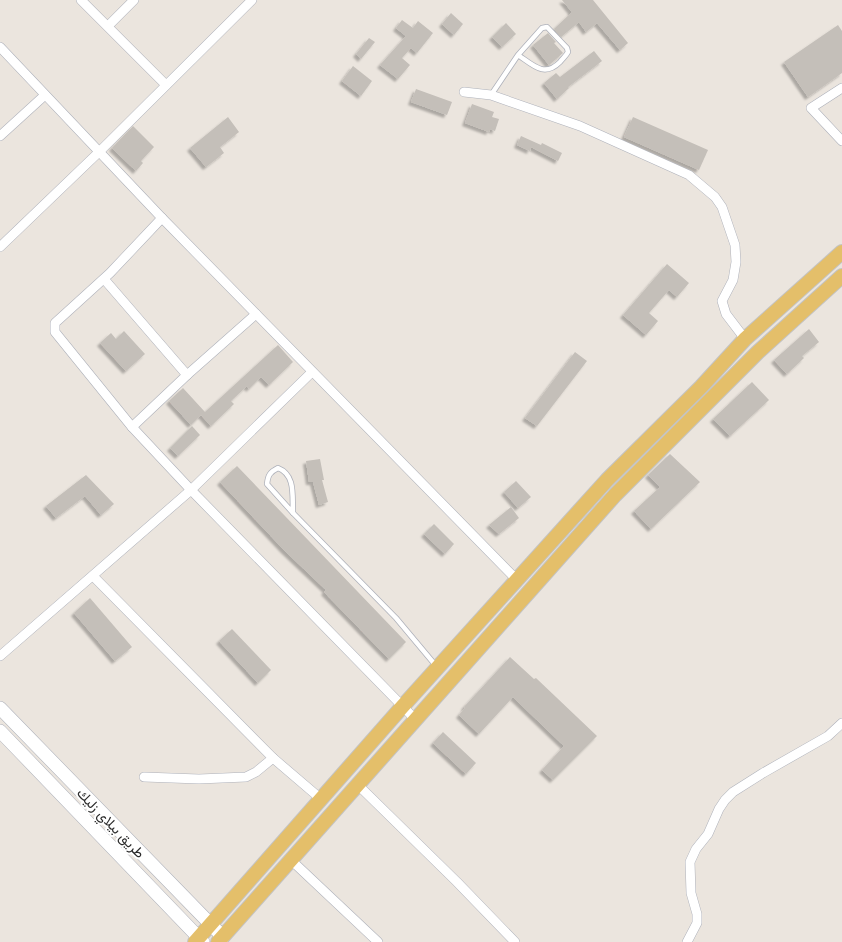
<svg xmlns="http://www.w3.org/2000/svg" width="842" height="942" viewBox="0 0 842 942" font-family="Arial,Vazirmatn,sans-serif">
<defs>
<filter id="shadow"><feDropShadow dx="-3" dy="3" stdDeviation="1" flood-color="#0004"/></filter>
</defs>
<rect width="100%" height="100%" fill="#ebe5de"/>
<g fill="#c4bfb9" filter="url(#shadow)">
<path d="M562,0h31l35,43 -8,7 -23,-27 -11,9 -7,-10 -18,15 -7,-8 17,-16v-2z"/>
<path d="M451,13l12,11 -9,11 -12,-11z"/>
<path d="M402,20l11,8 5,-7 15,12 -16,20 -6,-5 -9,10 8,7 -12,14 -18,-14 26,-29 -10,-8z"/>
<path d="M506,23l10,11 -14,13 -10,-10z"/>
<path d="M838,25l4,6v42l-34,24 -24,-35z"/>
<path d="M548,33l8,9 -2,1 9,10 -14,12 -16,-20z"/>
<path d="M369,38l6,4 -14,17 -5,-5z"/>
<path d="M594,51l8,10 -34,26 1,1 -12,11 -13,-16 12,-10 4,4z"/>
<path d="M353,66l19,15 -11,15 -19,-15z"/>
<path d="M416,89l36,13 -5,13 -36,-13z"/>
<path d="M472,104l22,8 -2,5 7,2 -4,12 -5,-2 -1,3 -24,-9z"/>
<path d="M228,117l11,15 -19,15 4,6 -18,14 -16,-19z"/>
<path d="M633,117l75,33 -9,20 -75,-33z"/>
<path d="M133,126l21,21 -13,14 2,2 -7,8 -24,-23z"/>
<path d="M521,136l20,9 1,-2 20,10 -4,8 -27,-14 -1,4 -13,-6z"/>
<path d="M667,264l22,19 -12,14 -8,-7 -20,23 9,8 -12,14 -23,-20z"/>
<path d="M809,329l10,13 -17,14 2,2 -17,16 -13,-14z"/>
<path d="M124,331l21,23 -19,17 -26,-28 11,-10 5,6z"/>
<path d="M278,345l15,17 -24,23 -8,-8 -12,12 -2,-3 -16,15 3,3 -23,22 -10,-11 -10,10 -22,-24 14,-13 22,24z"/>
<path d="M575,352l12,9 -50,65 -12,-8z"/>
<path d="M752,382l17,18 -39,36 -17,-17z"/>
<path d="M192,426l8,9 -22,21 -8,-8z"/>
<path d="M670,454l30,28 -49,47 -17,-18 26,-24 -12,-12z"/>
<path d="M320,459l4,21h-2l6,22 -9,3 -6,-23h-4l-3,-21z"/>
<path d="M237,466l169,176 -17,17 -65,-67 2,-2 -42,-40 -64,-68z"/>
<path d="M86,475l28,29 -13,11 -16,-19 -29,22 -10,-12z"/>
<path d="M516,481l15,16 -13,11 -14,-16z"/>
<path d="M511,507l8,11 -20,16 -10,-9z"/>
<path d="M434,524l20,20 -9,10 -21,-20z"/>
<path d="M90,598l42,49 -17,14 -41,-48z"/>
<path d="M232,629l39,41 -13,13 -39,-42z"/>
<path d="M510,657l24,22 2,-1 61,58 -44,44 -11,-10 22,-24 -51,-49 -34,37 -20,-19 6,-7 -1,-1z"/>
<path d="M443,732l33,31 -10,11 -33,-31z"/>
</g>
<g fill="none" stroke-linecap="round" stroke-linejoin="round">
<defs>
<g id="lane">
<path d="M491,95l27,-40 24,-27 5,-1 20,21 1,4c-2,4 -5,6 -8,10 -16,16 -27,3 -42,-7"/>
<path d="M278,468c18,7 14,28 15,45l-26,-29c1,-9 3,-12 11,-16z"/>
<path d="M293,513l103,105 41,49"/>
</g>
<g id="street">
<path d="M81,0l85,85"/>
<path d="M108,26l26,-26"/>
<path d="M0,47l162,171 355,362"/>
<path d="M842,88l-31,20 31,33"/>
<path d="M464,92l27,3 89,31 109,49 26,22 7,10 13,38 1,17 -3,18 -11,21 4,13 19,25"/>
<path d="M0,136l45,-41"/>
<path d="M162,218l-52,55 -55,50v9l77,95 59,63 224,229"/>
<path d="M0,247l99,-95 153,-152"/>
<path d="M104,279l83,96 -55,52"/>
<path d="M187,375l69,-61"/>
<path d="M93,576l180,182 48,41"/>
<path d="M0,656l191,-166 121,-118"/>
<path d="M144,777l55,2 47,-2 10,-5 17,-14"/>
<path d="M357,784l100,98 58,60"/>
<path d="M291,860l87,82"/>
<path d="M687,942l10,-19v-9l-6,-21 -1,-31 6,-13 12,-15 11,-25 6,-9 8,-8 30,-19 65,-37 14,-13"/>
</g>
<g id="secondary">
<path d="M0,708l223,229"/>
<path d="M0,731l203,211"/>
</g>
<g id="primary">
<path d="M195,942l207,-235 205,-227 94,-93 44,-48 97,-87"/>
<path d="M218,942l397,-447 143,-143 84,-76"/>
</g>
</defs>
<use href="#lane" stroke="#aeb1ba" stroke-width="6"/>
<use href="#street" stroke="#aeb1ba" stroke-width="10"/>
<use href="#secondary" stroke="#aeb1ba" stroke-width="14"/>
<use href="#primary" stroke="#c3c3c3" stroke-width="16"/>
<use href="#lane" stroke="#fff" stroke-width="4.5"/>
<use href="#street" stroke="#fff" stroke-width="9"/>
<use href="#secondary" stroke="#fff" stroke-width="13"/>
<use href="#primary" stroke="#e4bf6a" stroke-width="14"/>
</g>
<g text-anchor="middle" stroke-width="4" stroke-linejoin="round" paint-order="stroke">
<g font-size="14" fill="#2a2a2a" stroke="#fff">
<text transform="translate(111 823) rotate(46)" y="5">طريق بيلاي زليك</text>
</g>
</g>
</svg>
